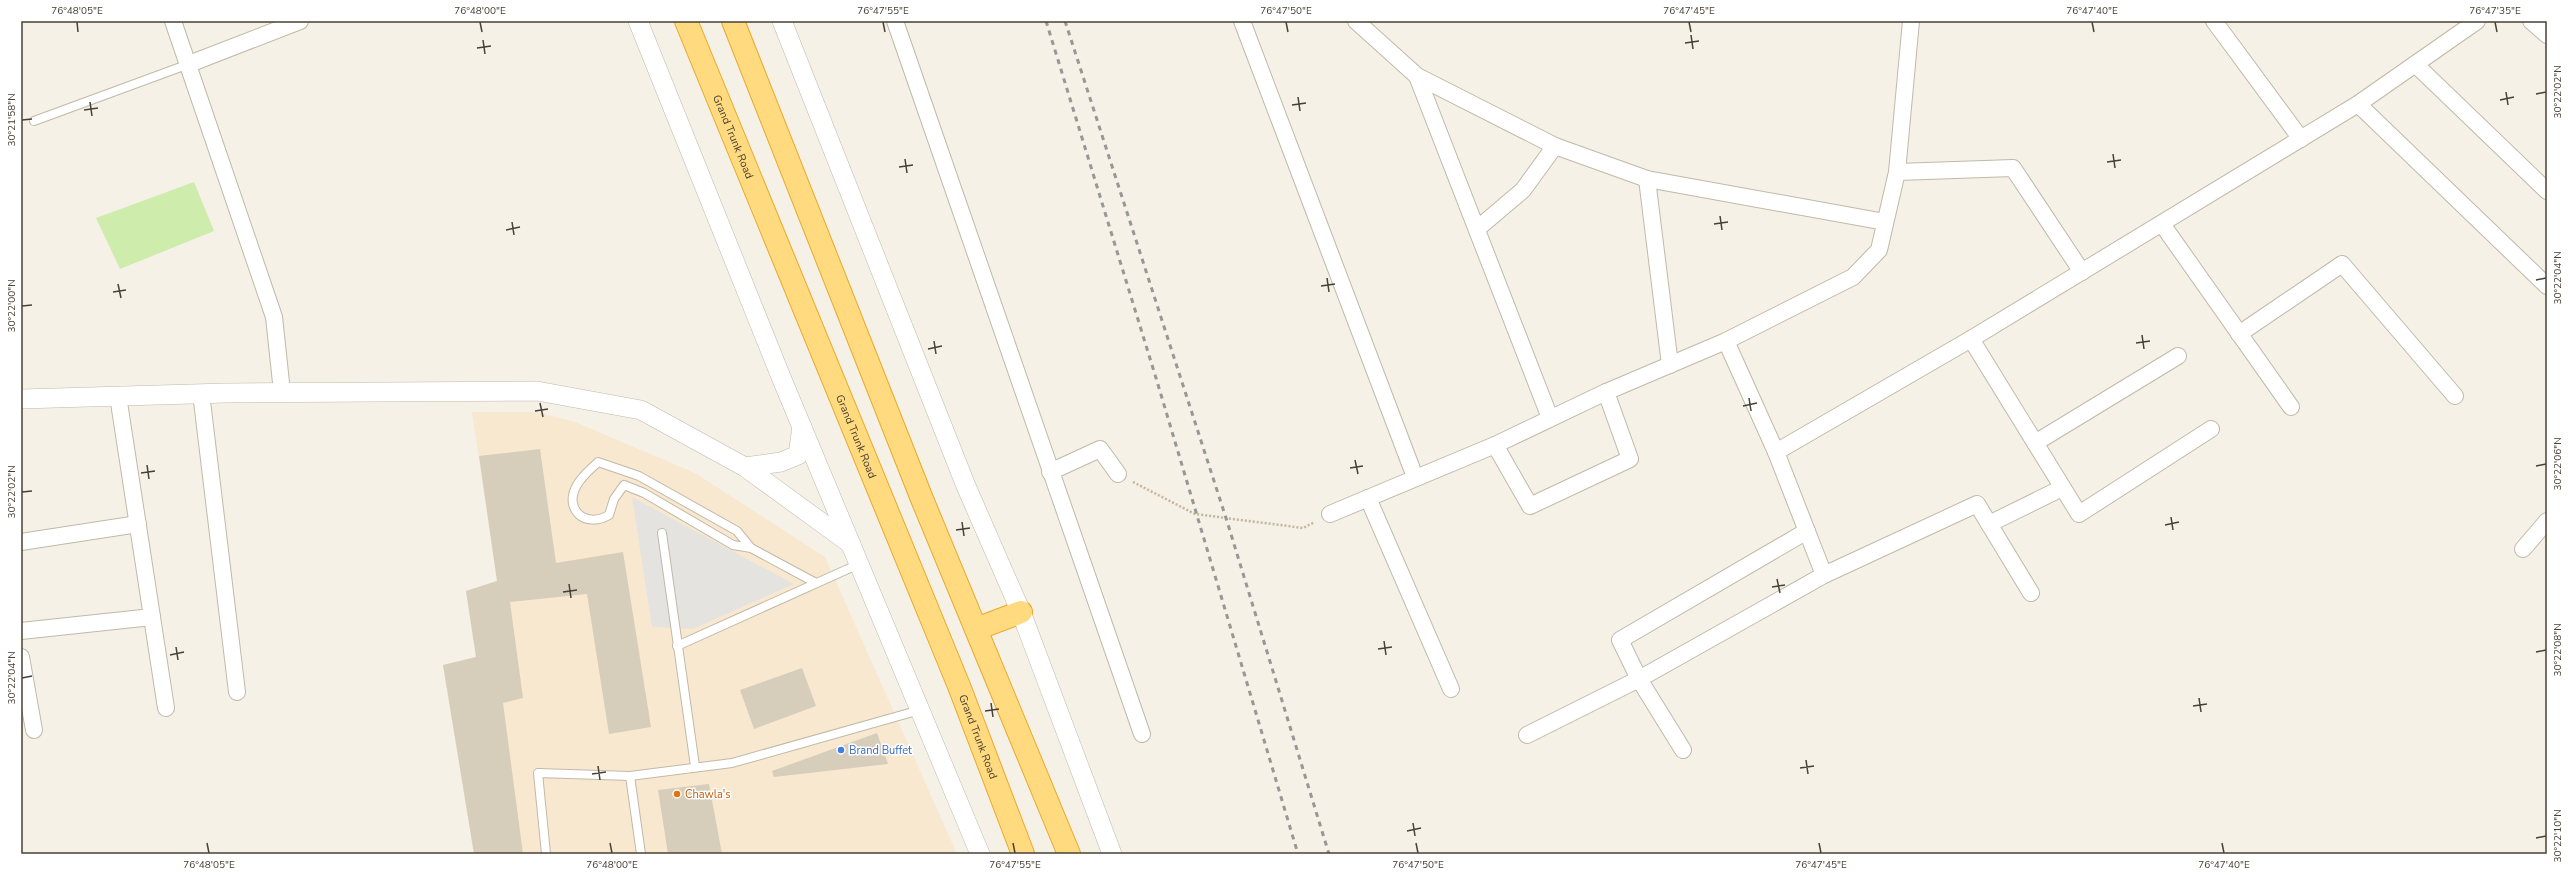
<svg xmlns="http://www.w3.org/2000/svg" width="2568" height="875" viewBox="0 0 2568 875" font-family="'Nunito Sans',sans-serif">
<rect width="100%" height="100%" fill="#f5f1e7"/>
<path fill="#f8e8d0" d="M472,412h65l38,10 120,51 130,84 132,297h-483l-31,-189 33,-8 -10,-66 31,-10z"/>
<path fill="#ceecac" d="M194,182l20,49 -94,38 -24,-51z"/>
<path fill="#e5e3df" d="M632,497l162,87 -101,45 -41,-2z"/>
<g fill="#d7cdbb">
<path d="M540,449l16,114 67,-11 28,175 -42,7 -22,-140 -77,8 13,96 -20,5 20,151h-49l-31,-189 33,-8 -10,-66 31,-10 -18,-125z"/>
<path d="M802,668l14,38 -62,23 -14,-39z"/>
<path d="M877,733l11,31 -114,13 -2,-6z"/>
<path d="M709,784l13,70h-54l-10,-64z"/>
</g>
<g fill="none" stroke-linecap="round" stroke-linejoin="round">
<defs>
<g id="service">
<path d="M34,121l155,-57"/>
<path d="M662,533l33,233"/>
<path d="M751,548l-18,-3 -89,-52 -20,-8 -10,14 -5,16c-24,14 -46,-6 -32,-30 5,-9 14,-16 21,-23l41,14 98,55 14,17 65,35"/>
<path d="M677,646l182,-82"/>
<path d="M630,776l102,-13 188,-53"/>
<path d="M546,854l-8,-81 92,3 11,78"/>
</g>
<g id="minor">
<path d="M173,21l101,296 8,75"/>
<path d="M895,21l247,713"/>
<path d="M1242,21l173,456"/>
<path d="M1356,21l61,55 138,70 92,33 238,43"/>
<path d="M2214,21l87,118"/>
<path d="M2531,21l16,14"/>
<path d="M189,64l111,-43"/>
<path d="M2415,64l132,127"/>
<path d="M1417,76l133,342"/>
<path d="M2358,104l189,182"/>
<path d="M1897,172l116,-4 69,104"/>
<path d="M1647,179l23,186"/>
<path d="M2162,224l129,183"/>
<path d="M1477,229l46,-39 32,-44"/>
<path d="M2239,334l103,-70 113,132"/>
<path d="M1971,339l108,175 132,-85"/>
<path d="M1726,341l50,111 48,123"/>
<path d="M201,393l36,299"/>
<path d="M118,396l48,312"/>
<path d="M2035,443l143,-87"/>
<path d="M1495,445l35,61 100,-47 -24,-67"/>
<path d="M1776,452l195,-113 387,-235 119,-83"/>
<path d="M1050,472l50,-23 18,25"/>
<path d="M1368,498l83,191"/>
<path d="M1330,514l165,-69 111,-53 120,-51 127,-64 26,-27 18,-78 14,-151"/>
<path d="M1989,524l73,-36"/>
<path d="M21,542l117,-18"/>
<path d="M2523,549l24,-28"/>
<path d="M21,631l131,-14"/>
<path d="M21,657l13,73"/>
<path d="M1527,735l112,-56 185,-104 153,-71 54,89"/>
<path d="M1683,750l-44,-71 -19,-39 187,-109"/>
</g>
<g id="tertiary">
<path d="M638,21l143,356 199,477"/>
<path d="M782,21l184,465 55,126 91,242"/>
<path d="M21,399l205,-6 311,-2 104,19 104,57 106,77"/>
<path d="M745,467l36,-5 17,-7 4,-28"/>
</g>
<g id="trunk">
<path id="s1" d="M686,21l273,665 64,168"/>
<path d="M733,21l189,478 147,355"/>
<path d="M976,629l45,-17"/>
</g>
</defs>
<use href="#service" stroke="#c1b9a8" stroke-width="10"/>
<use href="#minor" stroke="#c1b9a8" stroke-width="18"/>
<use href="#tertiary" stroke="#c1b9a8" stroke-width="20"/>
<use href="#trunk" stroke="#e9a92c" stroke-width="24"/>
<path stroke="#c4b698" stroke-width="2.5" stroke-dasharray="2 2" stroke-linecap="butt" d="M1133,482l62,32 108,14 12,-6"/>
<use href="#service" stroke="#fff" stroke-width="8"/>
<use href="#minor" stroke="#fff" stroke-width="16"/>
<use href="#tertiary" stroke="#fff" stroke-width="19"/>
<use href="#trunk" stroke="#ffda7e" stroke-width="22"/>
<g stroke="#979797" stroke-width="3" stroke-dasharray="5 5" stroke-linecap="butt">
<path d="M1046,21l110,357 142,476"/>
<path d="M1065,21l161,497 103,336"/>
</g>
</g>
<path fill="none" stroke="#484135" stroke-width="1.5" d="M77,22l1,10M480,22l2,10M883,22l2,10M1286,22l2,10M1689,22l2,10M2092,22l2,10M2495,22l2,10M1691,35l2,14M483,40l2,14M1685,43l14,-2M477,48l14,-2M2506,92l2,13M2536,94l10,-2M1298,97l2,14M2500,100l14,-3M90,102l2,14M1292,105l14,-2M84,110l14,-2M22,120l10,-1M2113,154l2,14M905,159l2,14M2107,162l14,-2M899,167l14,-2M1720,216l2,14M512,222l2,13M1714,224l14,-2M506,230l14,-3M1327,278l2,14M2536,280l10,-2M118,284l3,14M1321,286l14,-2M113,292l13,-2M22,306l10,-1M2142,335l2,14M934,341l2,13M2136,343l14,-2M928,349l14,-3M1749,398l2,13M540,403l3,14M1743,406l14,-3M535,411l13,-2M1355,460l3,14M147,465l2,14M2536,466l10,-2M1350,468l13,-2M141,473l14,-2M22,492l10,-1M2171,517l2,13M962,522l2,14M2165,525l14,-3M956,530l14,-2M1777,579l3,14M569,584l2,14M1772,587l13,-2M563,592l14,-2M1384,641l2,14M176,647l2,13M1378,649l14,-2M2536,652l10,-2M170,655l14,-3M22,678l10,-2M2199,698l2,14M991,703l2,14M2193,706l14,-2M985,711l14,-2M1806,760l2,14M598,766l2,14M1800,768l14,-2M592,774l14,-2M1413,823l2,13M1407,831l14,-3M2536,838l10,-2M207,843l2,10M610,843l2,10M1013,843l2,10M1416,843l2,10M1819,843l2,10M2222,843l2,10"/>
<circle fill="#3f7fe0" stroke="#fff" stroke-width="1.5" cx="841" cy="750" r="4"/>
<circle fill="#e8710a" stroke="#fff" stroke-width="1.5" cx="677" cy="794" r="4"/>
<g text-anchor="middle" stroke-width="3" stroke-linejoin="round" paint-order="stroke">
<g font-size="11" fill="#484135" stroke="#fff">
<text dy="4" stroke="none"><textPath href="#s1" startOffset="125">Grand Trunk Road</textPath></text>
<text dy="4" stroke="none"><textPath href="#s1" startOffset="449">Grand Trunk Road</textPath></text>
<text dy="4" stroke="none"><textPath href="#s1" startOffset="773">Grand Trunk Road</textPath></text>
</g>
<g font-size="11" fill="#366cbe" stroke="#fff" text-anchor="start">
<text x="849" y="754">Brand Buffet</text>
</g>
<g font-size="11" fill="#c56008" stroke="#fff" text-anchor="start">
<text x="685" y="798">Chawla's</text>
</g>
</g>
<rect width="2568" height="875" fill="none" stroke="#ffffff" stroke-width="44"/>
<rect x="22" y="22" width="2524" height="831" fill="none" stroke="#484135" stroke-width="1.5"/>
<g font-size="10" text-anchor="middle" fill="#484135">
<text x="77" y="14">76°48'05"E</text>
<text x="480" y="14">76°48'00"E</text>
<text x="883" y="14">76°47'55"E</text>
<text x="1286" y="14">76°47'50"E</text>
<text x="1689" y="14">76°47'45"E</text>
<text x="2092" y="14">76°47'40"E</text>
<text x="2495" y="14">76°47'35"E</text>
<text transform="translate(2557 92) rotate(-90)" y="4">30°22'02"N</text>
<text transform="translate(11 120) rotate(-90)" y="4">30°21'58"N</text>
<text transform="translate(2557 278) rotate(-90)" y="4">30°22'04"N</text>
<text transform="translate(11 306) rotate(-90)" y="4">30°22'00"N</text>
<text transform="translate(2557 464) rotate(-90)" y="4">30°22'06"N</text>
<text transform="translate(11 492) rotate(-90)" y="4">30°22'02"N</text>
<text transform="translate(2557 650) rotate(-90)" y="4">30°22'08"N</text>
<text transform="translate(11 678) rotate(-90)" y="4">30°22'04"N</text>
<text transform="translate(2557 836) rotate(-90)" y="4">30°22'10"N</text>
<text x="209" y="868">76°48'05"E</text>
<text x="612" y="868">76°48'00"E</text>
<text x="1015" y="868">76°47'55"E</text>
<text x="1418" y="868">76°47'50"E</text>
<text x="1821" y="868">76°47'45"E</text>
<text x="2224" y="868">76°47'40"E</text>
</g>
</svg>
